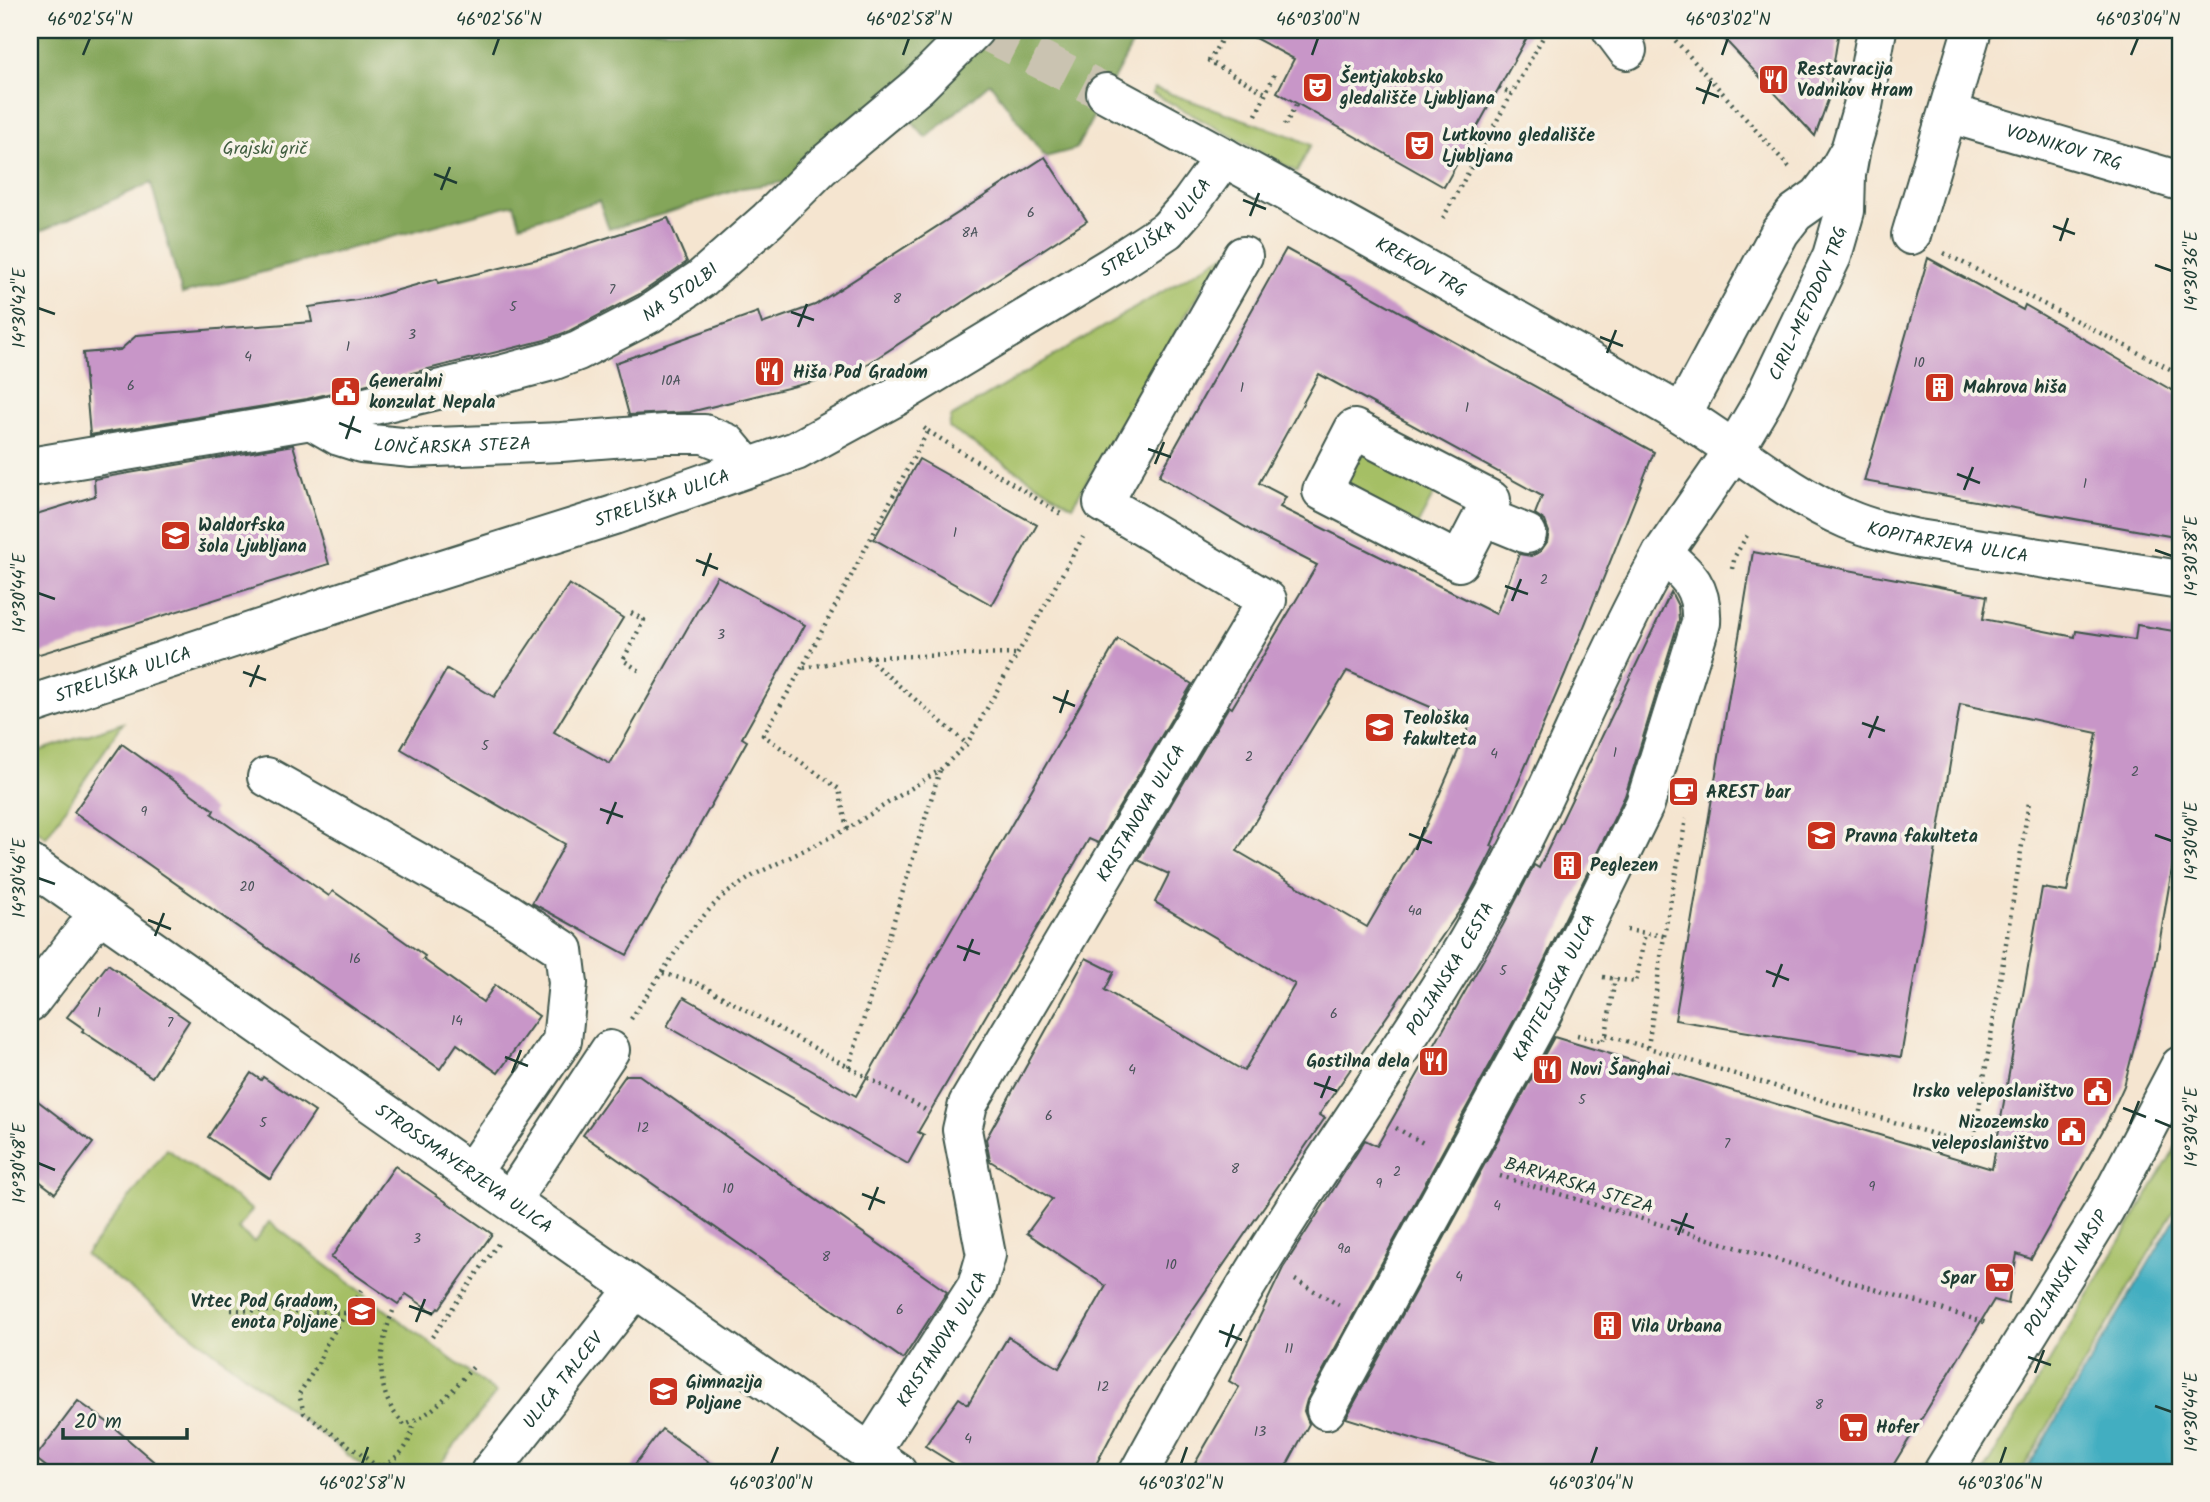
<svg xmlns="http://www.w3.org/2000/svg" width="2210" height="1502" viewBox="0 0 2210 1502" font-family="Kalam,sans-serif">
<rect width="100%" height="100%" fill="#f7f3e8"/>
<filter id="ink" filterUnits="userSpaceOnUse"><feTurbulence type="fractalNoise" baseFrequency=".0143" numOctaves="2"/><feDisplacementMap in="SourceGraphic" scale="14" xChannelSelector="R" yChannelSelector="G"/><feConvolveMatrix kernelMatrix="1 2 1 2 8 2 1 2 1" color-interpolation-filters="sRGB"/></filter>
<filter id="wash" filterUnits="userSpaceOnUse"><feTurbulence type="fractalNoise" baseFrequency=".00686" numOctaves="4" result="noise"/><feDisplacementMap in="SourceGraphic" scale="28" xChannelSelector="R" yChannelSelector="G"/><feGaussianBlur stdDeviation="1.57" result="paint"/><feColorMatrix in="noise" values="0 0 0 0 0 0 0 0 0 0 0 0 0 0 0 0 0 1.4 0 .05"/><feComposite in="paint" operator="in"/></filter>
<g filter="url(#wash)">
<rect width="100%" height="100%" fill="#f5e5d0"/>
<g fill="#a5bf65" stroke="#627e4c" stroke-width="2">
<path d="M1154,88l137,48 20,9 -14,27 -145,-79z"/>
<path d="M1231,251l-30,39 -129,216 -123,-78 2,-11z"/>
<path d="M1367,443l73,40 -24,45 -73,-40z"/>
<path d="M123,723l-77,114 -16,-12v-71z"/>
<path d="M2180,1140v60l-159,272h-37z"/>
<path d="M167,1149l85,61 -14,19 16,13 15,-20 227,171 -62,79h-64l-185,-143 -100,-74z"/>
</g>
<path fill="#84a65a" stroke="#527247" stroke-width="2" d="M30,30h1110l-64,119 -31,8 -55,-74 -64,55 -14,-16 -82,54 -88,12 -75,25 -58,16 -10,-28 -79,23 -6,-20 -332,90 -31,-111 -121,53z"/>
<path fill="#42aec1" stroke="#30767a" stroke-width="2" d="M2180,1210v262h-155z"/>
<g id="blocks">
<g fill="#c896c8" fill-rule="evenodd">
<path d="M1240,30h291l-87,157 -167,-95 17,-33z"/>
<path d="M1716,30h123l-11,70 -13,36z"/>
<path d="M1045,157l42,64 -230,150 -167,41 -61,3 -14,-52 143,-51 4,12 53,-19z"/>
<path d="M668,218l19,44 -49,33 -69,36 -24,9 -238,59 -217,36 -7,-82 37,-3 17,-15 175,-13 -3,-15 61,-9 67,-19 1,4 112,-27z"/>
<path d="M1286,249l368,203 -89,222 -74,172 3,1 -10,20 -19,36 -146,212 6,3 -196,284 -37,70h-125l-42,-26 34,-48 9,6 40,-67 51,31 47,-82 -79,-53 25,-34 -62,-38 -4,-22 100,-181 28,14 -9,18 139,81 51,-87 -140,-82 14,-28 -31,-14 91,-154 3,2 85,-143 -55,-28 -103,-61zM1319,374l223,122 -7,18 10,7 4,11 -2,10 -7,10 -9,4 -12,-2 -23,60 -216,-107 6,-10 -27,-14zM1347,671l123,53 -44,101 -59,102 -130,-76z"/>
<path d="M1928,258l95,52 2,-5 155,90v143l-316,-57z"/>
<path d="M293,445l36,119 -299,93v-141l65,-20 -1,-17z"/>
<path d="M919,459l118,66 -45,80 -118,-66z"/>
<path d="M1753,552l234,44 -4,23 92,18 1,-6 59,9 2,-15 43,7v190l-25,146 -31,118 -17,37 -76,136 -14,-5 -9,50 -14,-4 -105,172h-368l-175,-54 208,-381 438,132 50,-281 25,4 30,-159 -137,-29 -59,353 -226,-37z"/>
<path d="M717,576l88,49 -63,113 5,3 -120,214 -95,-52 33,-59 -164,-95 46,-80 47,28 75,-113 54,34 -69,114 56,32z"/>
<path d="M1671,592l7,14 1,14 -54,176 -102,208 -216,396 -3,11 5,13 -26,48h-93l49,-85 -10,-6 54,-113 82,-128 12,6 126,-221 31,-60 5,3z"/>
<path d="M1118,639l74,45 -94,159 -9,-4 -171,293 6,3 -16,29 -241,-138 17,-29 172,99z"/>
<path d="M122,744l92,66 -2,4 117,82 4,-5 92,65 -2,3 60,43 12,-17 44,31 -41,57 -41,-29 -17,25 -366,-257z"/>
<path d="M108,964l81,57 -37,56 -70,-46 2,-2 -17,-12z"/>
<path d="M251,1073l10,7 2,-3 52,35 -45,67 -62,-42z"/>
<path d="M626,1075h13l308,217 -44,67 -320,-224z"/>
<path d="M30,1095l63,48 -38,50 -25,-19z"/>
<path d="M395,1166l97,68 -53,75 -1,-1 -4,5 -28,-19 -8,10 -67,-46z"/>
<path d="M78,1401l32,23 56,48h-113l-18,-14z"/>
<path d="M662,1429l61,43h-94z"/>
</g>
</g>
</g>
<g filter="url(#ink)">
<use href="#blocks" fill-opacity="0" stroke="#3f564b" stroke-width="2"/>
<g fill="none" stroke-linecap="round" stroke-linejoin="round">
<path stroke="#cac3b1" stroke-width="38" stroke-dasharray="38 19" stroke-linecap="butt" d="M983,30l123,63"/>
<defs>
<g id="minor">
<path d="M1612,30l15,20"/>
<path id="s1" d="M1948,113l232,68"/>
<path d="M1911,235l61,-205"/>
<path d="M1682,414l98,-182 15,-19 24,-17 19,-25 9,-16"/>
<path id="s2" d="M311,420l28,16 22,7 51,5 149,-6 103,-8h40l23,9 20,24"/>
<path id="s3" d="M30,467l281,-47 189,-45 52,-14 26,-10 71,-37 52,-35 67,-59 52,-52 98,-82 56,-56"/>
<path d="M1483,516l-24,46 -137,-71 32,-62 137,71 -8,16 44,18"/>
<path id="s4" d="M30,705l375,-124 209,-66 182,-64 101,-55 215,-130 55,-36 23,-26 34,-47"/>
<path d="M267,777l241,136 56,37 4,33 -6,58 -91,132"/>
<path id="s5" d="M30,864l867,608"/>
<path d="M30,1002l69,-89"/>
<path d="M511,1200l99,-150"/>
<path id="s6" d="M1326,1410l216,-396 103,-210 56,-181c2,-34 -12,-49 -39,-69"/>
<path id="s7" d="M870,1453l107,-167 9,-31 -24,-125 6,-26 299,-504 -164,-97 140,-247"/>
<path id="s8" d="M490,1472l145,-183"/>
<path id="s9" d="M1139,1472c52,-96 108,-190 167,-282 59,-91 122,-178 175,-272 62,-107 106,-224 164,-333l17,-31 72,-104 29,-49 69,-145 13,-45 1,-36 5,-28 12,-41 14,-76"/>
<path id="s10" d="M1943,1472l162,-263 75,-143"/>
</g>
<g id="major">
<path id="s11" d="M1106,93c187,101 373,205 558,311 63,36 116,86 183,115 23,10 47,15 71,20l262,41"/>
</g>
</defs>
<use href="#minor" stroke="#3f564b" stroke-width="42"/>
<use href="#major" stroke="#3f564b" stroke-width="42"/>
<g stroke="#3f564b" stroke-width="4.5" stroke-dasharray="2 5" stroke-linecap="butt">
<path d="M1209,30l14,7 -14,24 56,32"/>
<path d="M1666,30l123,137"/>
<path d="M1499,88l12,6"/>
<path d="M1256,115l19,-42"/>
<path d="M1285,125l12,-22"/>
<path d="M1443,218l104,-188"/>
<path d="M1944,253l236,121"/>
<path d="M928,431l136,85"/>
<path d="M1732,569l3,-13 14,-24"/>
<path d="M631,613l13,7 -21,40 17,11"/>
<path d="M867,658l100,86"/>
<path d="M804,668l62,-11 151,-3"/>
<path d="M847,829l-8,-40 -76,-54c60,-99 109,-203 165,-304l-4,-3"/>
<path d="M1627,930l37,6"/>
<path d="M663,973l36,11 227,126"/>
<path d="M1603,977l33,5 9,-49"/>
<path d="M631,1019l57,-86 33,-36 33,-22 93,-46 93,-59 27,-26 116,-207"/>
<path d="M1577,1035l25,7 4,-7 9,-57"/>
<path d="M1606,1035l367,111 56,-344"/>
<path d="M1648,1047l16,-111 22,-117"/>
<path d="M849,1067l91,-297"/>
<path d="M1396,1128l29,16"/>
<path d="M1500,1176l487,147"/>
<path d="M1295,1280l44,25"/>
<path d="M361,1290l-36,56 -7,18 -19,30 5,19 70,51 8,3c21,-14 27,-19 32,-45"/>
<path d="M231,1310l115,3"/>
<path d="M393,1311c-12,29 -18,67 -2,96 3,7 9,12 13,18 29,-9 51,-38 70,-59"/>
<path d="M432,1337l68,-96"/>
</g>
<use href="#minor" stroke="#fff" stroke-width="38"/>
<use href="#major" stroke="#fff" stroke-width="38"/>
</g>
</g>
<path fill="none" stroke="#1f3d34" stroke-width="2.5" d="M83,55l7,-17M493,55l6,-17M903,55l6,-17M1312,55l6,-17M1722,55l6,-17M2131,55l7,-17M1696,88l23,9M1703,104l8,-23M434,174l23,9M441,190l9,-23M1243,200l23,9M1250,216l9,-23M2053,226l22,8M2060,241l8,-23M2155,265l17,6M38,308l17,6M791,312l23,8M798,327l9,-23M1600,337l23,9M1607,353l9,-23M339,423l22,9M346,439l8,-23M1148,449l23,8M1155,464l9,-22M1957,474l23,9M1964,490l9,-23M2155,550l17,6M696,560l22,9M703,576l8,-23M1505,586l23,8M38,593l17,6M1512,601l9,-22M243,672l23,8M250,687l9,-22M1053,697l22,9M1060,713l8,-23M1862,723l23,8M1869,738l9,-22M600,809l23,8M607,824l9,-22M1409,834l23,9M2155,835l17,6M1417,850l8,-23M38,878l17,6M148,920l23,9M155,936l9,-23M957,946l23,8M964,961l9,-22M1766,971l23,9M1773,987l9,-23M505,1057l23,9M512,1073l9,-23M1314,1083l23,8M1321,1098l9,-22M2123,1108l23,9M2155,1120l17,7M2130,1124l9,-23M38,1163l17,7M862,1194l23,9M869,1210l9,-23M1671,1220l23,8M1678,1235l9,-22M409,1306l23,8M416,1322l9,-23M1219,1331l23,9M1226,1347l8,-23M2028,1357l23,8M2035,1373l9,-23M2155,1406l17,6M362,1464l6,-17M771,1464l7,-17M1181,1464l6,-17M1591,1464l6,-17M2000,1464l6,-17"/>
<defs>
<symbol id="restaurant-square" viewBox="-11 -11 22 22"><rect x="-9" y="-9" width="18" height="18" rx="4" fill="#c8321e" stroke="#f7f3e8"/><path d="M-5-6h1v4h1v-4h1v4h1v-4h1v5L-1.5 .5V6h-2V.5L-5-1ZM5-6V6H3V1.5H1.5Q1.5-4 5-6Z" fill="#fff"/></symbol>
<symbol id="theatre-square" viewBox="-11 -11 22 22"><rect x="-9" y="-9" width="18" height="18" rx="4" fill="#c8321e" stroke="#f7f3e8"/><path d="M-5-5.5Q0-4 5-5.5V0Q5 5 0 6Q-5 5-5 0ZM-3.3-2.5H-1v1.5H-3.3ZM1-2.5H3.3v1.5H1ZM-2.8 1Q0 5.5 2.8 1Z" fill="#fff"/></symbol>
<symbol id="building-square" viewBox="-11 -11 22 22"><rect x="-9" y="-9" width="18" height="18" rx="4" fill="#c8321e" stroke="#f7f3e8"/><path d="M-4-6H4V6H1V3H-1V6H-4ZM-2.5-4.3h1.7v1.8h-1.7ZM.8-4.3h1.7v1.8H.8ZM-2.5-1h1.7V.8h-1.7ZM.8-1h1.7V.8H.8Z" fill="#fff"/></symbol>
<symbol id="civic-square" viewBox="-11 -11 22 22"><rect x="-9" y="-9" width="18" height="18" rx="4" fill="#c8321e" stroke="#f7f3e8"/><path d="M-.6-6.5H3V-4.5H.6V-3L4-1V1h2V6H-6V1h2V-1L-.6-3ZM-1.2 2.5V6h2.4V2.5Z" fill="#fff"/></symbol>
<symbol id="school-square" viewBox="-11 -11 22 22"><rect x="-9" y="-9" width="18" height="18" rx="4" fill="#c8321e" stroke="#f7f3e8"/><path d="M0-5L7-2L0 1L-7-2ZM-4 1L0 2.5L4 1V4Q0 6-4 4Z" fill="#fff"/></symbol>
<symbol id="university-square" viewBox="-11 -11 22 22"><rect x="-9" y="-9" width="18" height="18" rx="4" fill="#c8321e" stroke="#f7f3e8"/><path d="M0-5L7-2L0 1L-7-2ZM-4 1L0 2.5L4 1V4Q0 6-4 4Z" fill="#fff"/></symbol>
<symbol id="cafe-square" viewBox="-11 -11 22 22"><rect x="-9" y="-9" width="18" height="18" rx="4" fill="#c8321e" stroke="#f7f3e8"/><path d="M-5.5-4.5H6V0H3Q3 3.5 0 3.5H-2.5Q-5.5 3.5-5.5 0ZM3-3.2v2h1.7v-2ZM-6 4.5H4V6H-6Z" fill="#fff"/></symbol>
<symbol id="supermarket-square" viewBox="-11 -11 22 22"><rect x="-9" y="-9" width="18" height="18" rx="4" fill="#c8321e" stroke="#f7f3e8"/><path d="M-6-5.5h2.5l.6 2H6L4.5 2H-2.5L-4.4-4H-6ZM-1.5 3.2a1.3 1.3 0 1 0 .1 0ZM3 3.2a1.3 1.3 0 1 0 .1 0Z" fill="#fff"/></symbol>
</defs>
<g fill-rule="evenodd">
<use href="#restaurant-square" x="1756" y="62" width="35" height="35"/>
<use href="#theatre-square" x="1300" y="70" width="35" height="35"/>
<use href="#theatre-square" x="1402" y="128" width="35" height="35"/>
<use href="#restaurant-square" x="752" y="354" width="35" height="35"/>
<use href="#building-square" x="1922" y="370" width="35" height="35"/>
<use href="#civic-square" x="328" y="374" width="35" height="35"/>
<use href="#school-square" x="158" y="518" width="35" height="35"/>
<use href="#university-square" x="1362" y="710" width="35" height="35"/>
<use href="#cafe-square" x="1666" y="774" width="35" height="35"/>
<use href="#university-square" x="1804" y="818" width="35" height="35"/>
<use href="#building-square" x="1550" y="848" width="35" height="35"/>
<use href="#restaurant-square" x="1416" y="1044" width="35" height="35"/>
<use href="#restaurant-square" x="1530" y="1052" width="35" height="35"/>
<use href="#civic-square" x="2080" y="1074" width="35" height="35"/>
<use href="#civic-square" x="2054" y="1114" width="35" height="35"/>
<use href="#supermarket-square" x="1982" y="1260" width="35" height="35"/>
<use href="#school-square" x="344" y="1294" width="35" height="35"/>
<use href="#building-square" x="1590" y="1308" width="35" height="35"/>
<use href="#school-square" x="646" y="1374" width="35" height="35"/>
<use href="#supermarket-square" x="1836" y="1410" width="35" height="35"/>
</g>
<g text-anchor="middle" stroke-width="7" stroke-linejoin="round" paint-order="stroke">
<g font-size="14" fill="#495359">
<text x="1031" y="217">6</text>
<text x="970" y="237">8A</text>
<text x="612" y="294">7</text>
<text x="897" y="303">8</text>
<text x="513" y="311">5</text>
<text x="412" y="339">3</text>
<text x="348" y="351">1</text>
<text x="248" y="361">4</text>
<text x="1919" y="367">10</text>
<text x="671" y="385">10A</text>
<text x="131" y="390">6</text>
<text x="1242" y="392">1</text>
<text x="1467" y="412">1</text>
<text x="2085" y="488">1</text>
<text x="955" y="537">1</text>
<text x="1544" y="584">2</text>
<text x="721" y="639">3</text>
<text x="485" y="750">5</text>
<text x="1615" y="757">1</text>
<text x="1494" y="758">4</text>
<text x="1249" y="761">2</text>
<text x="2135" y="776">2</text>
<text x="144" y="816">9</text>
<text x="247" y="891">20</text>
<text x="1415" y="915">4a</text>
<text x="355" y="963">16</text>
<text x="1503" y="975">5</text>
<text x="99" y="1017">1</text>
<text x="1334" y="1018">6</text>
<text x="457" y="1025">14</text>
<text x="170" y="1027">7</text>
<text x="1132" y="1074">4</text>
<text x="1582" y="1104">5</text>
<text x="1049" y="1120">6</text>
<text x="263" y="1127">5</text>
<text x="643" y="1132">12</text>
<text x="1727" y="1148">7</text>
<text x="1235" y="1173">8</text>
<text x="1397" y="1176">2</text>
<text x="1379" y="1188">9</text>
<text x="1872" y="1191">9</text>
<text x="728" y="1193">10</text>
<text x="1497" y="1210">4</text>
<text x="417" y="1243">3</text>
<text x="1344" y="1253">9a</text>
<text x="826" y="1261">8</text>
<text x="1171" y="1269">10</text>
<text x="1459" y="1281">4</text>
<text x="900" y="1314">6</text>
<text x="1289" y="1353">11</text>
<text x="1103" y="1391">12</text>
<text x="1819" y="1409">8</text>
<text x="1260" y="1436">13</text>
<text x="968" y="1443">4</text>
</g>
<g font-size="18" font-weight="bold" fill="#1f3d34" stroke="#f7f3e8" text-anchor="start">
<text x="1797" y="75">Restavracija<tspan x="1797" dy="21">Vodnikov Hram</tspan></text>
<text x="1340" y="83">Šentjakobsko<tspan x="1340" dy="21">gledališče Ljubljana</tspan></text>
<text x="1442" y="141">Lutkovno gledališče<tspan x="1442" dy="21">Ljubljana</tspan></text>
<text x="793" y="378">Hiša Pod Gradom</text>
<text x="369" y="387">Generalni<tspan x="369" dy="21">konzulat Nepala</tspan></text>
<text x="1963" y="393">Mahrova hiša</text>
<text x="198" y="531">Waldorfska<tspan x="198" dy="21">šola Ljubljana</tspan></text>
<text x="1403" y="724">Teološka<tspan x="1403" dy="21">fakulteta</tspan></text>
<text x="1706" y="798">AREST bar</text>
<text x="1845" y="842">Pravna fakulteta</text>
<text x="1590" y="871">Peglezen</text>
<text x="1410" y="1067" text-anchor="end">Gostilna dela</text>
<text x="1570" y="1075">Novi Šanghai</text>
<text x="2074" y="1097" text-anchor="end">Irsko veleposlaništvo</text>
<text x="2049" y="1128" text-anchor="end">Nizozemsko<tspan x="2049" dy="21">veleposlaništvo</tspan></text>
<text x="1976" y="1284" text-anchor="end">Spar</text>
<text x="338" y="1307" text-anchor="end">Vrtec Pod Gradom,<tspan x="338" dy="21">enota Poljane</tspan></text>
<text x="1631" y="1332">Vila Urbana</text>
<text x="686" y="1388">Gimnazija<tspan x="686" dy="21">Poljane</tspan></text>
<text x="1876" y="1433">Hofer</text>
</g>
<g font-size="18" fill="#1f3d34" stroke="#f7f3e8">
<text dy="6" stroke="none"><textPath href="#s1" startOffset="121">VODNIKOV TRG</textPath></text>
<text dy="6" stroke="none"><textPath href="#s4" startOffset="1232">STRELIŠKA ULICA</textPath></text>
<text dy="6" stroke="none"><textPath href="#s11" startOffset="360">KREKOV TRG</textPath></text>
<text dy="6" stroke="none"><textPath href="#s3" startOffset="679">NA STOLBI</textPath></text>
<text dy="6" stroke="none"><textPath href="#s9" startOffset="1349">CIRIL-METODOV TRG</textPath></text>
<text dy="6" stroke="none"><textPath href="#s2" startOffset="147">LONČARSKA STEZA</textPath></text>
<text dy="6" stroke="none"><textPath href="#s4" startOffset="665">STRELIŠKA ULICA</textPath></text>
<text dy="6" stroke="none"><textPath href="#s11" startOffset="959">KOPITARJEVA ULICA</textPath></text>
<text dy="6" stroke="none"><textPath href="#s4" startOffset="98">STRELIŠKA ULICA</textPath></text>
<text dy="6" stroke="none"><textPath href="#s7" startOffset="723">KRISTANOVA ULICA</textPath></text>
<text dy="6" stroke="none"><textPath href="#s9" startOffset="592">POLJANSKA CESTA</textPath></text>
<text dy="6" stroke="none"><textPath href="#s6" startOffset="480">KAPITELJSKA ULICA</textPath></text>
<text dy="6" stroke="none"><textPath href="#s5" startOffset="530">STROSSMAYERJEVA ULICA</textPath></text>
<text transform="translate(1579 1185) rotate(17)" y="6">BARVARSKA STEZA</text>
<text dy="6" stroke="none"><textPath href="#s10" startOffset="234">POLJANSKI NASIP</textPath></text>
<text dy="6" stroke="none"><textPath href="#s7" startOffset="135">KRISTANOVA ULICA</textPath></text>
<text dy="6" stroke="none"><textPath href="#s8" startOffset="117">ULICA TALCEV</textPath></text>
</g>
<g font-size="18" fill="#405e40" stroke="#f7f3e8">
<text x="265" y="154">Grajski grič</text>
</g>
</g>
<rect width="2210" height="1502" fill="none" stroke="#f7f3e8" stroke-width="77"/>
<path d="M63 1428v10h124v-10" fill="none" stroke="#1f3d34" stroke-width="3.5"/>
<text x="74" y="1428" font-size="21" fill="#1f3d34" stroke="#f7f3e8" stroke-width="5" paint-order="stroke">20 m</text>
<rect x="38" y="38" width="2134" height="1426" fill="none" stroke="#1f3d34" stroke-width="2.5"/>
<g font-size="18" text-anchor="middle" fill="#1f3d34">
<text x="90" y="25">46°02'54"N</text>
<text x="499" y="25">46°02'56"N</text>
<text x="909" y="25">46°02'58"N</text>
<text x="1318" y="25">46°03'00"N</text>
<text x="1728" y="25">46°03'02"N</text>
<text x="2138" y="25">46°03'04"N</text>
<text transform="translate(2191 271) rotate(-90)" y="6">14°30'36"E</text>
<text transform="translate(19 308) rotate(-90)" y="6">14°30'42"E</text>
<text transform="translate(2191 556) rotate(-90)" y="6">14°30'38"E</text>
<text transform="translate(19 593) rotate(-90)" y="6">14°30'44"E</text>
<text transform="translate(2191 841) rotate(-90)" y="6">14°30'40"E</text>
<text transform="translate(19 878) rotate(-90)" y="6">14°30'46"E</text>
<text transform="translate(2191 1127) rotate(-90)" y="6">14°30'42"E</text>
<text transform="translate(19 1163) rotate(-90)" y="6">14°30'48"E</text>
<text transform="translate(2191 1412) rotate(-90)" y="6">14°30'44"E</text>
<text x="362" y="1489">46°02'58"N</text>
<text x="771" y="1489">46°03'00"N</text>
<text x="1181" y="1489">46°03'02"N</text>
<text x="1591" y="1489">46°03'04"N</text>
<text x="2000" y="1489">46°03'06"N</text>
</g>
</svg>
